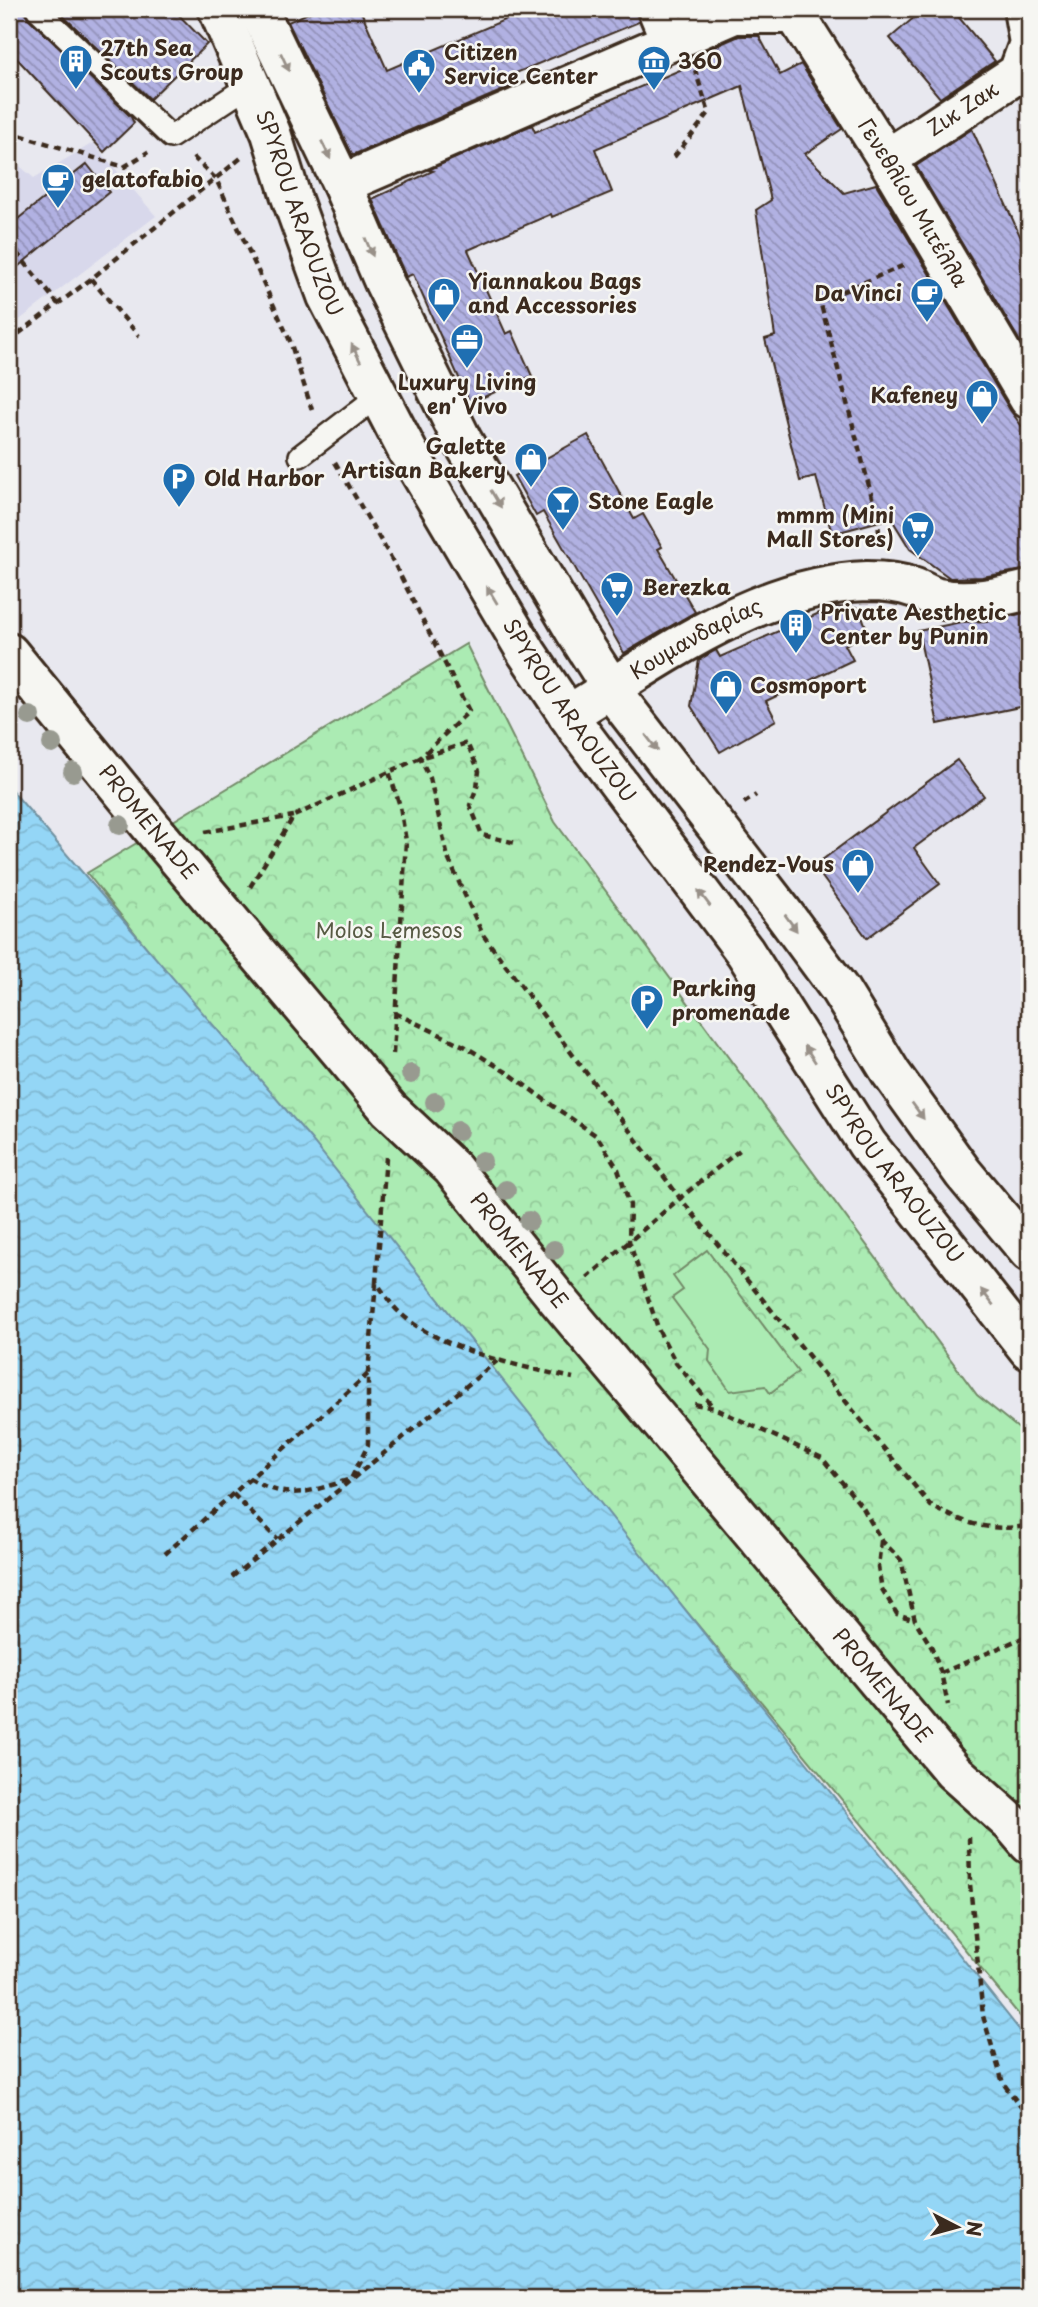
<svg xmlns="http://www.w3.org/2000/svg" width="1038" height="2307" viewBox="0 0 1038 2307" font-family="'Playpen Sans',sans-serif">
<defs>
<pattern id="forest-crowns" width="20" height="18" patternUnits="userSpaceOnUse" patternTransform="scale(1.75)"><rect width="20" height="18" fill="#abebb3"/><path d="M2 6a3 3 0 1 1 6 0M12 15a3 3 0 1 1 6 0" fill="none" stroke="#94ca9a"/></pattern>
<pattern id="water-waves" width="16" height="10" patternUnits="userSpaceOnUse" patternTransform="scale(1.75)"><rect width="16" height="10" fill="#94d6f6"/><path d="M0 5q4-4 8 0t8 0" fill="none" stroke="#80b8d2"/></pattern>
<pattern id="building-back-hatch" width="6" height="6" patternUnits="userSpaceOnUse" patternTransform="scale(1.75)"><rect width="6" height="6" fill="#b1b1e2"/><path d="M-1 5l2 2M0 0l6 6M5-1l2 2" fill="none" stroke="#9190b7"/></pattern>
</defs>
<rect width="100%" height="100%" fill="#e8e8ef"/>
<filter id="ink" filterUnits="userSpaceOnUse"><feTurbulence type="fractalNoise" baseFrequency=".0143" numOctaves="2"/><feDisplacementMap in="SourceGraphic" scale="14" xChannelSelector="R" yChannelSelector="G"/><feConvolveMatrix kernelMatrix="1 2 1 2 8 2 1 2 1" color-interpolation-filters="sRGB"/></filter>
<g filter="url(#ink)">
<path fill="#d8d8eb" d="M93,143l63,73 -147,112v-171l25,21z"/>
<path fill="url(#forest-crowns)" stroke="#738a68" stroke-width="2" d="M466,644l89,178 422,573 52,42v590l-664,-806 -278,-348z"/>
<path fill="#abebb3" stroke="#738a68" stroke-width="2" d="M707,1250l91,122 -28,21 -5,-7 -35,5 -21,-30 1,-12 -38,-51 11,-8 -10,-14z"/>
<path fill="url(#water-waves)" stroke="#7091a0" stroke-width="2" d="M9,787l302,352 718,903v256h-1020z"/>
<g fill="url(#building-back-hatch)" stroke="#3b2a1e" stroke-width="2">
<path d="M9,9h15l4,9 103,99 3,6 -30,29 -95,-102z"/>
<path d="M56,9h117l34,35 -57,55z"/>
<path d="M317,9h43l27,61 122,-52 -3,-9h130l3,13 -128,53 4,10 -160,69h-3l-64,-132z"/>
<path d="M924,9h28l43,52 -55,37 -50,-60z"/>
<path d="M739,36h20l21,39 21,-11 41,65 -37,25 39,39 32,-9 134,226 19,26v133l-47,8 -32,1 -40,-29 -19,-31 -59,16 -16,-57 -16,4 -35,-142 10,-3 -19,-126 15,-10 -29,-114 -147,63 17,43 -60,25 -1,-3 -83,36 38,84 6,-3 20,45 -62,27 -57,-129 -7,3 -34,-78 61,-28 -5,-1 104,-45 3,7 159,-68 -3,-7z"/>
<path d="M972,129l49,109 8,-4v114l-4,2 -109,-184z"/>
<path d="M87,164l22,28 -100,82v-48z"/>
<path d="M588,435l46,84 9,-5 19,33 -4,2 37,63 -71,41 -81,-141 -7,4 -22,-40z"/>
<path d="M833,607l26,1 9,24 -23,13 8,15 -87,41 10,19 -56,32 -29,-46 8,-46 17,-10 4,7z"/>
<path d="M1029,612v93l-91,19 -20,-93 43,-9 26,-1z"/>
<path d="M957,760l27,36 -70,52 26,36 -73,54 -53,-72z"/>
</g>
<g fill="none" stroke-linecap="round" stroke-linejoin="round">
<defs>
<g id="lane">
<path d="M37,9l134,128 79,-52"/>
<path d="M300,456l78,-60"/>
</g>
<g id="street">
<path d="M657,9l13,31"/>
<path id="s1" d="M794,9l1,5 92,145 142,240"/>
<path id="s2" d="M887,159l131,-86 11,-30 -6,-34"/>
<path d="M342,184l392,-170h61"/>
<path id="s3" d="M9,653l153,187 227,269 63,59 107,133 394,470 58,52 18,21"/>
<path id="s4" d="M568,715c90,-55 189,-130 299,-134 15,0 34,2 48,7 8,3 16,9 24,10 29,6 62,-1 90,-8"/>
</g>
<g id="secondary">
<path id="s5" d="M218,9l53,124 19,61 37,102 81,156 119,201 50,75 168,224 122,192 162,206"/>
<path d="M258,9l84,175 42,98 78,158 113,191 46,72 160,207 59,80 51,83 72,100 66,79"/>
</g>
</defs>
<use href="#lane" stroke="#3b2a1e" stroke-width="26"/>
<use href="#street" stroke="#3b2a1e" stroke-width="44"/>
<use href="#secondary" stroke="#3b2a1e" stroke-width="44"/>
<g stroke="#3b2a1e" stroke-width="4.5" stroke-dasharray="7 5" stroke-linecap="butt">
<path d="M9,134l4,-1 111,34 24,-15"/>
<path d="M193,157l23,22 74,162 22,69"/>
<path d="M674,157l35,-44 -14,-43"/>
<path d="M9,243l49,61"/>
<path d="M91,279l48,57"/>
<path d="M9,341l82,-62 150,-121"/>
<path d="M335,462l59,101 75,148 -49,47 10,20 18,80 35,77 197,263 251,308c37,19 56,25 98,20"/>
<path d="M9,527l3,-3"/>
<path d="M880,546l-2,-26 -58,-219 87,-37"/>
<path d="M744,803l12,-8"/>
<path d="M205,832l88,-16"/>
<path d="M250,887l44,-71 95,-44"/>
<path d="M395,1013l71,34 45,28 42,31 44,30 21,33 12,36 -1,36 30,90 17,32 37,44"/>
<path d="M393,1054l13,-213 -6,-35 -11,-34 31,-14 47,-15 12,28 -2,16 -7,18 12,30 34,8"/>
<path d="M386,1157l-10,125c7,9 14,22 23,30 40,38 120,54 174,66"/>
<path d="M587,1278l93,-80 61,-49"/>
<path d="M694,1404l20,4 108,50 41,50 18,32 20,20 14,60 17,28 9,25 7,32"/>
<path d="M249,1478c41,25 60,13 102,1l17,-34v-72l8,-90"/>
<path d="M233,1494l44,45"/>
<path d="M881,1541l-3,26 4,22 15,25 18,6"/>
<path d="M165,1554l203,-180"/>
<path d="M232,1577l265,-216"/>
<path d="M941,1673l88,-38"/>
<path d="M969,1837l1,47 13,132 20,67 21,28 5,2"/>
</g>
<use href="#lane" stroke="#f6f6f2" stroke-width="21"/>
<use href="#street" stroke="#f6f6f2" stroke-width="38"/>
<use href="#secondary" stroke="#f6f6f2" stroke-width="38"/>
</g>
<g fill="#989a90">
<circle cx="30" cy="716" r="10"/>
<circle cx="52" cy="744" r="10"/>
<circle cx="73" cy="772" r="10"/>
<circle cx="120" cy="825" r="10"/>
<circle cx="411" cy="1074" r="10"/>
<circle cx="435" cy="1102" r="10"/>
<circle cx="458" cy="1131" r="10"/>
<circle cx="482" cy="1161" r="10"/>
<circle cx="506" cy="1190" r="10"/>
<circle cx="529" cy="1221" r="10"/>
<circle cx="554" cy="1250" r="10"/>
</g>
<defs><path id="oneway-solid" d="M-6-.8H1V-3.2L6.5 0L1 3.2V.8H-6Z" transform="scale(1.75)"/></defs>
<g fill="#989088">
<use href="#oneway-solid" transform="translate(285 62) rotate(65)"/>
<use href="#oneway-solid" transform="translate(326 150) rotate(64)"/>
<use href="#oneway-solid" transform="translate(369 247) rotate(67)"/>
<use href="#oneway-solid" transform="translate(356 353) rotate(-117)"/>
<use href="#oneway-solid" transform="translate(496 499) rotate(59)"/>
<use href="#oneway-solid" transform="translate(492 595) rotate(-121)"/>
<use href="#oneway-solid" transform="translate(652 743) rotate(52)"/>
<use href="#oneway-solid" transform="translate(704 898) rotate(-127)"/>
<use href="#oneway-solid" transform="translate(791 923) rotate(54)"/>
<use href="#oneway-solid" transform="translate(810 1054) rotate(-123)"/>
<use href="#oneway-solid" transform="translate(918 1111) rotate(54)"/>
<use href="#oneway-solid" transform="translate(987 1297) rotate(-128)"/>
</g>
</g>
<defs>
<symbol id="building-pin" viewBox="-11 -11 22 30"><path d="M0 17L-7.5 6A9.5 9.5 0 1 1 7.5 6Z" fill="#1f6fb2" stroke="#f6f6f2"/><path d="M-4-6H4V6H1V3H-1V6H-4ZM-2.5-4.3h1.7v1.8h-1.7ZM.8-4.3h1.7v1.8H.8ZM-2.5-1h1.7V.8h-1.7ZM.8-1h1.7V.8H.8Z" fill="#fff"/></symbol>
<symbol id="museum-pin" viewBox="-11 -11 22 30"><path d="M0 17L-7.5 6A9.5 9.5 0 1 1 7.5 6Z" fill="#1f6fb2" stroke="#f6f6f2"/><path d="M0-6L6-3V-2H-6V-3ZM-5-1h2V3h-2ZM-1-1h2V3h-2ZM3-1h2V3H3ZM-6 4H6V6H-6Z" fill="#fff"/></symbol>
<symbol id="civic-pin" viewBox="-11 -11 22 30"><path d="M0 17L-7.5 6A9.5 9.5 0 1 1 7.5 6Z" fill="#1f6fb2" stroke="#f6f6f2"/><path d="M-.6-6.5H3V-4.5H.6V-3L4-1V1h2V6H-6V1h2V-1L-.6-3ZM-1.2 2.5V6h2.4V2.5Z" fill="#fff"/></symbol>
<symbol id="cafe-pin" viewBox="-11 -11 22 30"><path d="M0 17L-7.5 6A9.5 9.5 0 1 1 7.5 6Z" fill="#1f6fb2" stroke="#f6f6f2"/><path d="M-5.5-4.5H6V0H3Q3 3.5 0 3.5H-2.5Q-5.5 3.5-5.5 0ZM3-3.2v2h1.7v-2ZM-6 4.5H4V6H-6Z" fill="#fff"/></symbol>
<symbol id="shop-pin" viewBox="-11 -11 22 30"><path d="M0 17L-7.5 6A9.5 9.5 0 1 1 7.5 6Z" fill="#1f6fb2" stroke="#f6f6f2"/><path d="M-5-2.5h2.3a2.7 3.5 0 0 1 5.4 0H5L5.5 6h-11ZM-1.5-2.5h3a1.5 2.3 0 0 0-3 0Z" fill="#fff"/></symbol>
<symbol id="office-pin" viewBox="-11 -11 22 30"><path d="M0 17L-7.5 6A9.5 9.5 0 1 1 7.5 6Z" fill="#1f6fb2" stroke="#f6f6f2"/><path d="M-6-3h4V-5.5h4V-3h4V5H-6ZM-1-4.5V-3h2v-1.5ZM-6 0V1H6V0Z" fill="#fff"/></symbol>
<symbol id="parking-pin" viewBox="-11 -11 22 30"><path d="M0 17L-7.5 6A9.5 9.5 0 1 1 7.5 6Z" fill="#1f6fb2" stroke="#f6f6f2"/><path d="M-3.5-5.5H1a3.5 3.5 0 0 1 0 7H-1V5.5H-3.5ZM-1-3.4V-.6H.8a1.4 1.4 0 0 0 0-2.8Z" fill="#fff"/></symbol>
<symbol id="bar-pin" viewBox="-11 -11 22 30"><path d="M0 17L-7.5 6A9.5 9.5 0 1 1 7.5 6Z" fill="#1f6fb2" stroke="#f6f6f2"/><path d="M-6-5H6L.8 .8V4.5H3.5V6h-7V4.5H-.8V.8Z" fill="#fff"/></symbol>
<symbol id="supermarket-pin" viewBox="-11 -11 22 30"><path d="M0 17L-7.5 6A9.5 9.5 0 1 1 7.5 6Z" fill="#1f6fb2" stroke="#f6f6f2"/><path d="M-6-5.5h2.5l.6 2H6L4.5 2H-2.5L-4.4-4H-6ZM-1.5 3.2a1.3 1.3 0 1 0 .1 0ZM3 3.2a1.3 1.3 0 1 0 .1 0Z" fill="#fff"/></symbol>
</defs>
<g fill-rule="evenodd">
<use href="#building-pin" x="57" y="42" width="38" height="52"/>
<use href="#museum-pin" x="635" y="43" width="38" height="52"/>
<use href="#civic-pin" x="400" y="46" width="38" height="52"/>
<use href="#cafe-pin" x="39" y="161" width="38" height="52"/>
<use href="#shop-pin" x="425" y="275" width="38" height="52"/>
<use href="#cafe-pin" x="908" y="275" width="38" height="52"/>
<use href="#office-pin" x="448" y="321" width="38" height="52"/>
<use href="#shop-pin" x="963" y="377" width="38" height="52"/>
<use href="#shop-pin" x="512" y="440" width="38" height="52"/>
<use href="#parking-pin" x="160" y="460" width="38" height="52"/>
<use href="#bar-pin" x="544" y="483" width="38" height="52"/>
<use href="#supermarket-pin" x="899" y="509" width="38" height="52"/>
<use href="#supermarket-pin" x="598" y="569" width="38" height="52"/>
<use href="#building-pin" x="777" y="606" width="38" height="52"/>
<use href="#shop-pin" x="707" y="667" width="38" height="52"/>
<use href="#shop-pin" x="839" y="846" width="38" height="52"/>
<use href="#parking-pin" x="628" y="982" width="38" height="52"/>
</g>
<g text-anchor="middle" stroke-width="5" stroke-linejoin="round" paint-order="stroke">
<g font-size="21" font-weight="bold" fill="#3b2a1e" stroke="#f6f6f2" text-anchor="start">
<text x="100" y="56">27th Sea<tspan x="100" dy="24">Scouts Group</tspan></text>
<text x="444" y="60">Citizen<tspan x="444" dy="24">Service Center</tspan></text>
<text x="678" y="69">360</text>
<text x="82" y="187">gelatofabio</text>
<text x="468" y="289">Yiannakou Bags<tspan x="468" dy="24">and Accessories</tspan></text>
<text x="902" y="301" text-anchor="end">Da Vinci</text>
<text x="467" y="390" text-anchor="middle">Luxury Living<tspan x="467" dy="24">en' Vivo</tspan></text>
<text x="958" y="403" text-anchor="end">Kafeney</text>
<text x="506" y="454" text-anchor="end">Galette<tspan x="506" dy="24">Artisan Bakery</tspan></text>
<text x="204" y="486">Old Harbor</text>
<text x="588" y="509">Stone Eagle</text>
<text x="894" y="523" text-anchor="end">mmm (Mini<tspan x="894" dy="24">Mall Stores)</tspan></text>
<text x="642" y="595">Berezka</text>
<text x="820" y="620">Private Aesthetic<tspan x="820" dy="24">Center by Punin</tspan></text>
<text x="750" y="693">Cosmoport</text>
<text x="834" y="872" text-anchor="end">Rendez-Vous</text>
<text x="672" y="996">Parking<tspan x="672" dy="24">promenade</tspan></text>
</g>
<g font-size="21" fill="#3b2a1e" stroke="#f6f6f2">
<text dy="7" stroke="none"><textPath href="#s2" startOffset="91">Ζικ Ζακ</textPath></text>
<text dy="7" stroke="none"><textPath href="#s1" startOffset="228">Γενεθλίου Μιτέλλα</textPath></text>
<text dy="7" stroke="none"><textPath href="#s5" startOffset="220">SPYROU ARAOUZOU</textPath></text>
<text dy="7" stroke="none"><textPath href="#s4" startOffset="149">Κουμανδαρίας</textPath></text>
<text dy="7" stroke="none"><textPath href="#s5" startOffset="788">SPYROU ARAOUZOU</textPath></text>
<text dy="7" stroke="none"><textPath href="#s3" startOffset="219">PROMENADE</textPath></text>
<text dy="7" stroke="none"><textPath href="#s5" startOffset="1354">SPYROU ARAOUZOU</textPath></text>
<text dy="7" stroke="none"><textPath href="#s3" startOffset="786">PROMENADE</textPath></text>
<text dy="7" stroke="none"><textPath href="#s3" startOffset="1353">PROMENADE</textPath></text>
</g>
<g font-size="21" fill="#575a43" stroke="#f6f6f2">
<text x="389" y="938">Molos Lemesos</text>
</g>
</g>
<rect width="1038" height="2307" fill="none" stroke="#f6f6f2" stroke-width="35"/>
<rect x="18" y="18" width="1003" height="2272" fill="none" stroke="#3b2a1e" stroke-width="2.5" filter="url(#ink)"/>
<g transform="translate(957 2227) rotate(96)" stroke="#f6f6f2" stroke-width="5" paint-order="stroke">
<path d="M0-5L12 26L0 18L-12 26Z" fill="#3b2a1e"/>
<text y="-10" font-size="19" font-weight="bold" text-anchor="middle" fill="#3b2a1e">N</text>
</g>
</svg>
